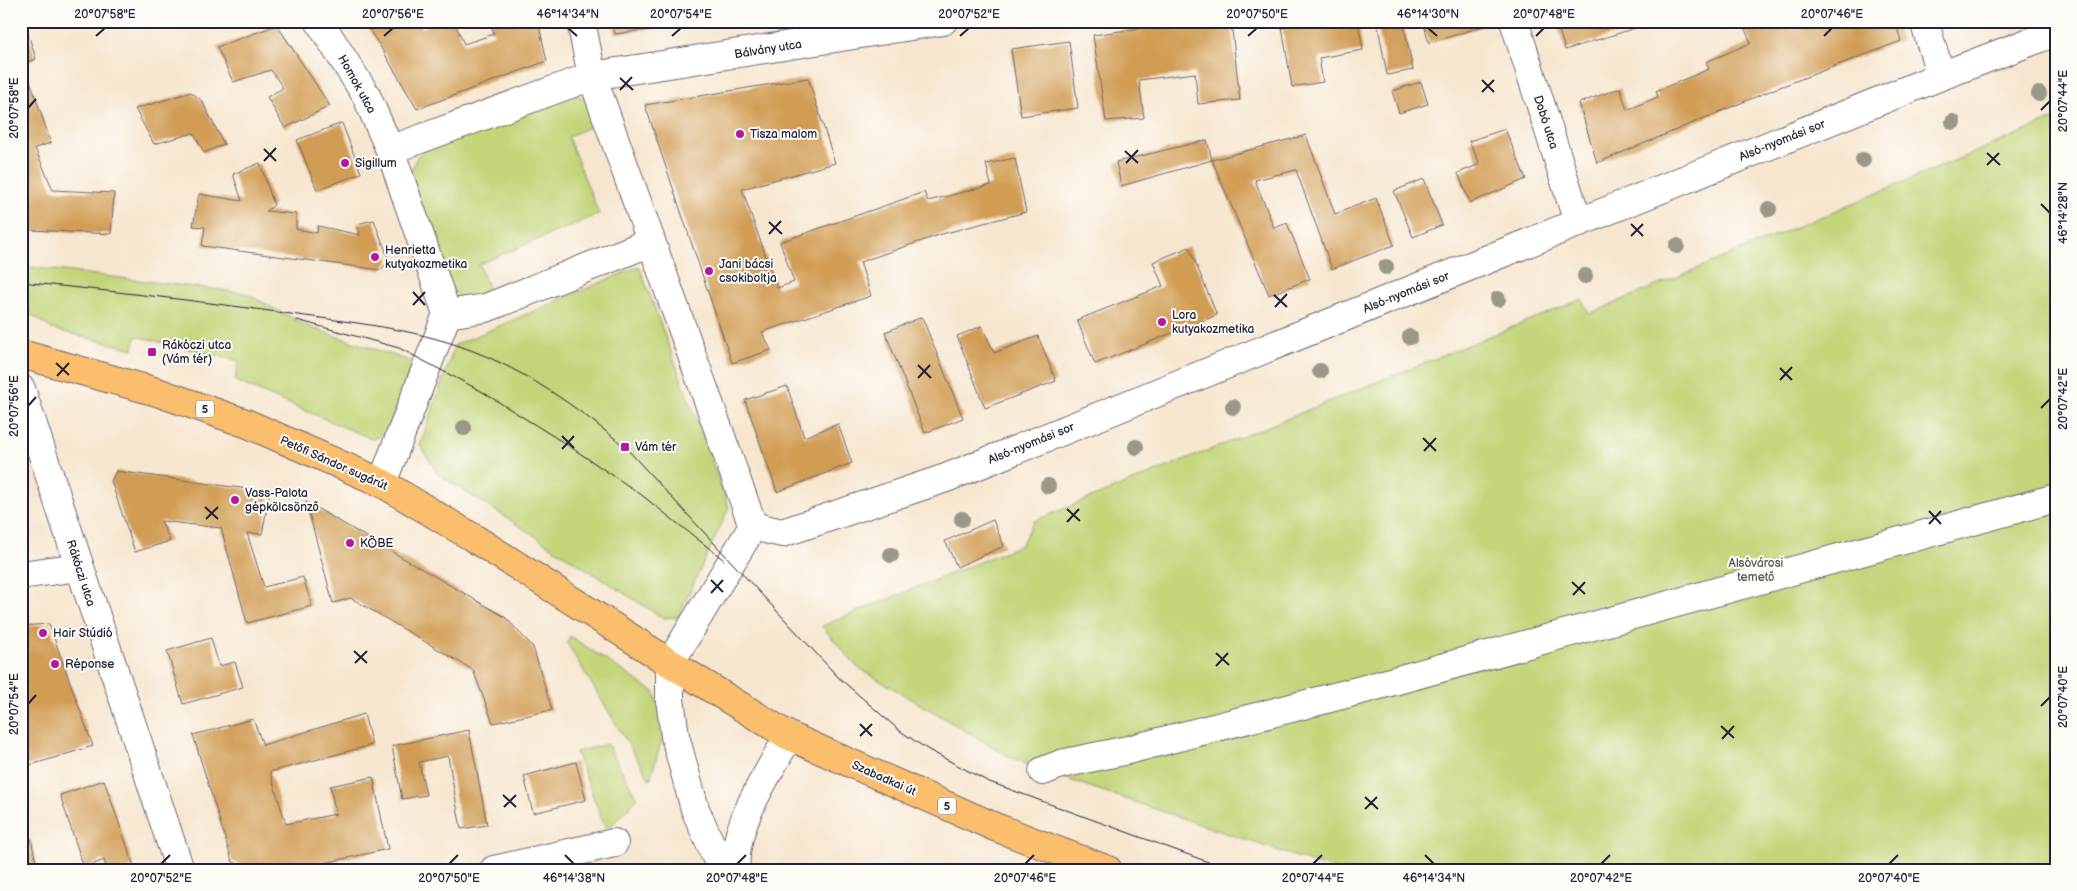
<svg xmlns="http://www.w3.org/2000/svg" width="2077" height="891" viewBox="0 0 2077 891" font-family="'Balsamiq Sans',sans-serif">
<rect width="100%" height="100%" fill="#fdfcf7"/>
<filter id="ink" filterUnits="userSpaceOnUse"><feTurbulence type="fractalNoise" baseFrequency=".02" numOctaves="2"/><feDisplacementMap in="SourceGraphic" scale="10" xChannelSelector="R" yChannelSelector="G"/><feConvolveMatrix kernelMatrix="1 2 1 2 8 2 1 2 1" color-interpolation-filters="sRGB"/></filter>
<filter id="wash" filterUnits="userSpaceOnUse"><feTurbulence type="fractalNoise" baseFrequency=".0096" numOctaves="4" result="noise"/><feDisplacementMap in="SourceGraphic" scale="20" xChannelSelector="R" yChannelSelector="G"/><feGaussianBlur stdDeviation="1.12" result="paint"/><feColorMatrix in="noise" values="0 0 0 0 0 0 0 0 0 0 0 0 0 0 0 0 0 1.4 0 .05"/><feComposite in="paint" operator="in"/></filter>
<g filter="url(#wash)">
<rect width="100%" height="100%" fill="#f7e6cf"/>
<g fill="#c2d579" stroke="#727c5a">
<path d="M580,96l9,4 8,23 -29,14 31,77 -120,50 12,31 -26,5 -9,-5 -5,-7 -41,-113 7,-19 9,-6 139,-53z"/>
<path d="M2056,118v752h-721l-292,-99 -33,-14 -153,-90 -35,-41 199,-81 13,-24 548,-222 7,15z"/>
<path d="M21,266l224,27 64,34 104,35 -22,61c-5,9 -9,13 -19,16l-137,-58 4,-20 -103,-25 -3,13 -81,-20 -20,-14 -11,-19z"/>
<path d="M639,266l90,242 -51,109 -15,1 -225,-144 -18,-29 35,-100z"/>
<path d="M570,636l84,56 12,34 -16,54 -83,-137z"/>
<path d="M607,744l30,54 -25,27 -7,2 -29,-75z"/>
</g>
<g id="blocks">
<g fill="#d19d54">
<path d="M21,21h3l12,38 -12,4 27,80 -16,5 18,42 61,3 -3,41 -80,-4 -10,-11z"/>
<path d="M363,21h54l5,7 16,-7h16l10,23 30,-10 -4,-13h48l9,40 -130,48 -37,-63z"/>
<path d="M613,21h61l1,5 -60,8z"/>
<path d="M1189,21h42l9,79 -42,4 -3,-31 -56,7 5,38 -38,3 -13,-86z"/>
<path d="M1281,21h77l5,29 -44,8 4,24 -31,5z"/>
<path d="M1377,21h26l10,49 -26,5z"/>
<path d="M1423,21h60l1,5 -55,17z"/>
<path d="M1556,21h91l1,3 -83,26z"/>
<path d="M1764,21h131l6,20 -129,49 -175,73 -18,-60 41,-15 7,22 31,-13 -2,-6 53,-22 -3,-7 45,-19 -6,-14z"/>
<path d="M277,25l53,81 -45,22 -18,-31 16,-9 -12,-18 -38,12 -16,-35z"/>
<path d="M1069,41l9,67 -57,8 -10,-67z"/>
<path d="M808,78l27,85 -93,26 35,99 17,-6 -14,-40 144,-50 4,9 63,-16 -5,-21 29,-6 11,54 -84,22 -82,28 11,34 -109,36 9,18 -39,13 -87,-258z"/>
<path d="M1421,82l7,22 -29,9 -7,-22z"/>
<path d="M191,92l11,9 22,43 -20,9 -10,-20 -40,11 -19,-35z"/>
<path d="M342,123l19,50 -44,17 -20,-50z"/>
<path d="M1505,129l21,50 -56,24 -12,-30 22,-9 -11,-23z"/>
<path d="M1306,135l29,79 41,-16 18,47 -62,24 -36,-99 -41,10 19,48 13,-5 23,56 -41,16 -57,-135z"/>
<path d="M1207,140l5,20 -91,26 -5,-24z"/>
<path d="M260,163l14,42 -8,6 30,3v15l21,4 1,-7 42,9 -3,-11 17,-4 15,40 -8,10 -179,-24 3,-19 -12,-1 6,-32 43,7 -9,-27z"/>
<path d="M1424,179l18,46 -29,12 -19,-46z"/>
<path d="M1189,247l28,68 -122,49 -18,-44 86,-34 -10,-24z"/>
<path d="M922,317l41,101 -38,15 -40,-101z"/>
<path d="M982,326l12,27 44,-17 18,45 -71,27 -28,-72z"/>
<path d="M787,386l17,51 34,-13 14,39 -75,29 -32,-92z"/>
<path d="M116,471l154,21 -8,42 -15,-1 17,54 39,-10 9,29 -65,17 -26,-95 -60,-7 9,20 -35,11 -24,-71z"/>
<path d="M306,502l199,115 28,30 19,63 -59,13 -20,-53 -122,-72 -18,5z"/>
<path d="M993,520l11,26 -47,21 -12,-26z"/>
<path d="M49,624l44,122 -69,21 -3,-7v-134z"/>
<path d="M211,638l8,28 16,-4 8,25 -60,17 -16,-53z"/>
<path d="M364,714l8,31 -102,27 16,52 50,-10 -6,-28 43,-9 15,72 -95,21h-44l-17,-9 -39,-126 60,-16 10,26z"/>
<path d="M469,730l18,95 -26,4 -13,-73 -29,6 7,33 -24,4 -10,-53z"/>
<path d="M576,762l10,38 -53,13 -9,-37z"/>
<path d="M104,780l30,86 -9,4h-18l-3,-10 -20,8 -24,-73z"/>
<path d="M31,839l7,31h-17v-28z"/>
</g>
</g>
</g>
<g filter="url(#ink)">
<use href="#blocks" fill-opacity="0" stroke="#6d676f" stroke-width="1"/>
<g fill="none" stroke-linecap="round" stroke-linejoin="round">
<defs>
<g id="minor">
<path d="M319,21l47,74 24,55 57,164 -65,169"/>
<path d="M581,21l11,55 161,450 -83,137v36l5,37 20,73 27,61"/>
<path d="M1514,21l64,201"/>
<path d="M1924,21l17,55"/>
<path d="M390,150l202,-74 351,-55"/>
<path d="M447,314l39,-6 165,-66"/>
<path d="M21,389l159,481"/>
<path d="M753,526l29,7 164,-55 995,-402 115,-44"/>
<path d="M21,575l58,-8"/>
<path d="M1043,771l18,-7 67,-14 237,-61 691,-191"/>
<path d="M494,870l120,-27"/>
<path d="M736,870c-5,-43 33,-98 53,-134"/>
</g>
<path id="major" d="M21,354l136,38 91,32 134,59 90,54 198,126 119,73 206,91 113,43"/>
</defs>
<use href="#minor" stroke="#6d676f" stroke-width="30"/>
<use href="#major" stroke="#6d676f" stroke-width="30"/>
<use href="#minor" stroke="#fff" stroke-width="28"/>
<use href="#major" stroke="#fabe6d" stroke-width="28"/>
<g stroke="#22223b" stroke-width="1">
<path d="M21,282c91,9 180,19 270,32 65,9 131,15 192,41 52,22 99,56 142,92l213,230 62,54 27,18 60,32 243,89"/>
<path d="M297,320l102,28 82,43 88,55 70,47 85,67"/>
</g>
</g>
<g fill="#9c9888">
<circle cx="2039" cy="94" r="8"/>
<circle cx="1953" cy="122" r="8"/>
<circle cx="1863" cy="160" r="8"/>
<circle cx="1769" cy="209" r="8"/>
<circle cx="1677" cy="246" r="8"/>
<circle cx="1386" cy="267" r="8"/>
<circle cx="1585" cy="276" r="8"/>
<circle cx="1498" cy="299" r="8"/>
<circle cx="1410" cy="337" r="8"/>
<circle cx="1320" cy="371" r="8"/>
<circle cx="1233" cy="407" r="8"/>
<circle cx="464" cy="428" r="8"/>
<circle cx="1136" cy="447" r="8"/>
<circle cx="1048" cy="486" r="8"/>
<circle cx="962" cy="519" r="8"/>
<circle cx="891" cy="555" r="8"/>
</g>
</g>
<path fill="none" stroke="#22223b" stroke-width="2" d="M568,28l9,8M1428,28l9,8M96,36l9,-8M384,36l9,-8M672,36l9,-8M960,36l9,-8M1248,36l9,-8M1536,36l8,-8M1824,36l8,-8M620,78l13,12M1482,80l12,12M620,90l12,-13M1482,92l12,-12M28,108l8,-9M2041,110l9,-9M264,149l12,12M1125,151l13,12M1987,153l13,12M264,161l12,-13M1126,163l12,-13M1987,165l12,-12M2041,204l9,9M769,222l13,12M1631,224l12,12M769,234l12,-13M1631,236l12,-12M413,292l12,13M1274,295l13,12M413,305l12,-13M1275,307l12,-13M56,363l13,12M918,365l13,13M1780,368l12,12M57,376l12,-13M918,378l12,-13M1780,380l12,-13M28,406l8,-9M2041,408l9,-9M562,436l12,12M1423,438l13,13M562,449l12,-13M1424,451l12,-13M205,507l13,12M1067,509l13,12M1929,511l12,13M206,519l12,-12M1067,522l12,-13M1929,524l12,-13M711,580l12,12M1572,582l13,12M711,593l12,-13M1573,595l12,-13M354,651l13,12M1216,653l13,12M355,663l12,-12M1216,666l12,-13M28,704l8,-9M2041,706l9,-9M860,724l12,12M1721,726l13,12M860,736l12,-12M1722,739l12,-13M503,795l13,12M1365,797l13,12M504,807l12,-12M1365,809l12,-12M565,855l9,9M1425,855l9,9M161,864l9,-9M449,864l9,-9M737,864l9,-9M1025,864l9,-9M1313,864l9,-9M1601,864l9,-9M1889,864l9,-9"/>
<g fill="#b5179e" stroke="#fdfcf7" stroke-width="2">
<circle cx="740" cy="134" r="5"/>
<circle cx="345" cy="163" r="5"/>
<circle cx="375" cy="257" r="5"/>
<circle cx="709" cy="271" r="5"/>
<circle cx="1162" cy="322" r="5"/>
<rect x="147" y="347" width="10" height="10" rx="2.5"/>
<rect x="620" y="442" width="10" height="10" rx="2.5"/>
<circle cx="235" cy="500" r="5"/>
<circle cx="350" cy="543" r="5"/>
<circle cx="43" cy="633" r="5"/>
<circle cx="55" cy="664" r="5"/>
</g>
<g text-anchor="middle" stroke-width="4" stroke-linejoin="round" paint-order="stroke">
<g fill="#fdfcf7" stroke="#646373" stroke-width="1">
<rect x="196" y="400.5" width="18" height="17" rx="4"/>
<rect x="938" y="797.5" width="18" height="17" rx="4"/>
</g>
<g font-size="11" font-weight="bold" fill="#22223b">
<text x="205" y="413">5</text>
<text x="947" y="810">5</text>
</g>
<g font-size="12" fill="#22223b" stroke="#fdfcf7">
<text transform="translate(768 49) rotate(-9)" y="4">Bálvány utca</text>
<text transform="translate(357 84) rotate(61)" y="4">Homok utca</text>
<text transform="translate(1546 122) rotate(72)" y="4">Dobó utca</text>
<text transform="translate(1782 140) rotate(-22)" y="4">Alsó-nyomási sor</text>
<text transform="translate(1406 292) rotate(-22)" y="4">Alsó-nyomási sor</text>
<text transform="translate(1031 443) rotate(-22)" y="4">Alsó-nyomási sor</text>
<text transform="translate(334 463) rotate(24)" y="4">Petőfi Sándor sugárút</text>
<text transform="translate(81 573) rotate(72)" y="4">Rákóczi utca</text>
<text transform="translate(884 778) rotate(24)" y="4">Szabadkai út</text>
</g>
<g font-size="12" fill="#22223b" stroke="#fdfcf7" text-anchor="start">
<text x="750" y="138">Tisza malom</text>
<text x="355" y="167">Sigillum</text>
<text x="385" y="254">Henrietta<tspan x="385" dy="14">kutyakozmetika</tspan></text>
<text x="719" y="268">Jani bácsi<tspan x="719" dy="14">csokiboltja</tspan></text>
<text x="1172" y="319">Lora<tspan x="1172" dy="14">kutyakozmetika</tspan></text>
<text x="162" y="349">Rákóczi utca<tspan x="162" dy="14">(Vám tér)</tspan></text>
<text x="635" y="451">Vám tér</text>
<text x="245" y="497">Vass-Palota<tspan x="245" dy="14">gépkölcsönző</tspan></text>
<text x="360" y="547">KÖBE</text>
<text x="53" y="637">Hair Stúdió</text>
<text x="65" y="668">Réponse</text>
</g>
<g font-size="12" fill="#52584e" stroke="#fdfcf7">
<text x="1756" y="567">Alsóvárosi<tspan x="1756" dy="14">temető</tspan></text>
</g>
</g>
<rect width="2077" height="891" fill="none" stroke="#fdfcf7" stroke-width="55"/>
<rect x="28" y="28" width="2022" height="836" fill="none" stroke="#22223b" stroke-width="2"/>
<g font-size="12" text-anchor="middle" fill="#22223b">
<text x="105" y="18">20°07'58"E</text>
<text x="393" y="18">20°07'56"E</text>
<text x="568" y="18">46°14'34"N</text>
<text x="681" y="18">20°07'54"E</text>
<text x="969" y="18">20°07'52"E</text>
<text x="1257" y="18">20°07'50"E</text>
<text x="1428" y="18">46°14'30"N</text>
<text x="1544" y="18">20°07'48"E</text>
<text x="1832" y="18">20°07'46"E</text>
<text transform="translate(2063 101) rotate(-90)" y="4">20°07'44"E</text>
<text transform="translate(14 108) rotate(-90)" y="4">20°07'58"E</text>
<text transform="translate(2063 213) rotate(-90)" y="4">46°14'28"N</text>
<text transform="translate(2063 399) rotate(-90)" y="4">20°07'42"E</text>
<text transform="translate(14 406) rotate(-90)" y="4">20°07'56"E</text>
<text transform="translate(2063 697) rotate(-90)" y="4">20°07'40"E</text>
<text transform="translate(14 704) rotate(-90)" y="4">20°07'54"E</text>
<text x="161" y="882">20°07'52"E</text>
<text x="449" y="882">20°07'50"E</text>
<text x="574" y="882">46°14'38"N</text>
<text x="737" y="882">20°07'48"E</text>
<text x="1025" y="882">20°07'46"E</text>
<text x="1313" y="882">20°07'44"E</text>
<text x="1434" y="882">46°14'34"N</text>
<text x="1601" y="882">20°07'42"E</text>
<text x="1889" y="882">20°07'40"E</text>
</g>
</svg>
